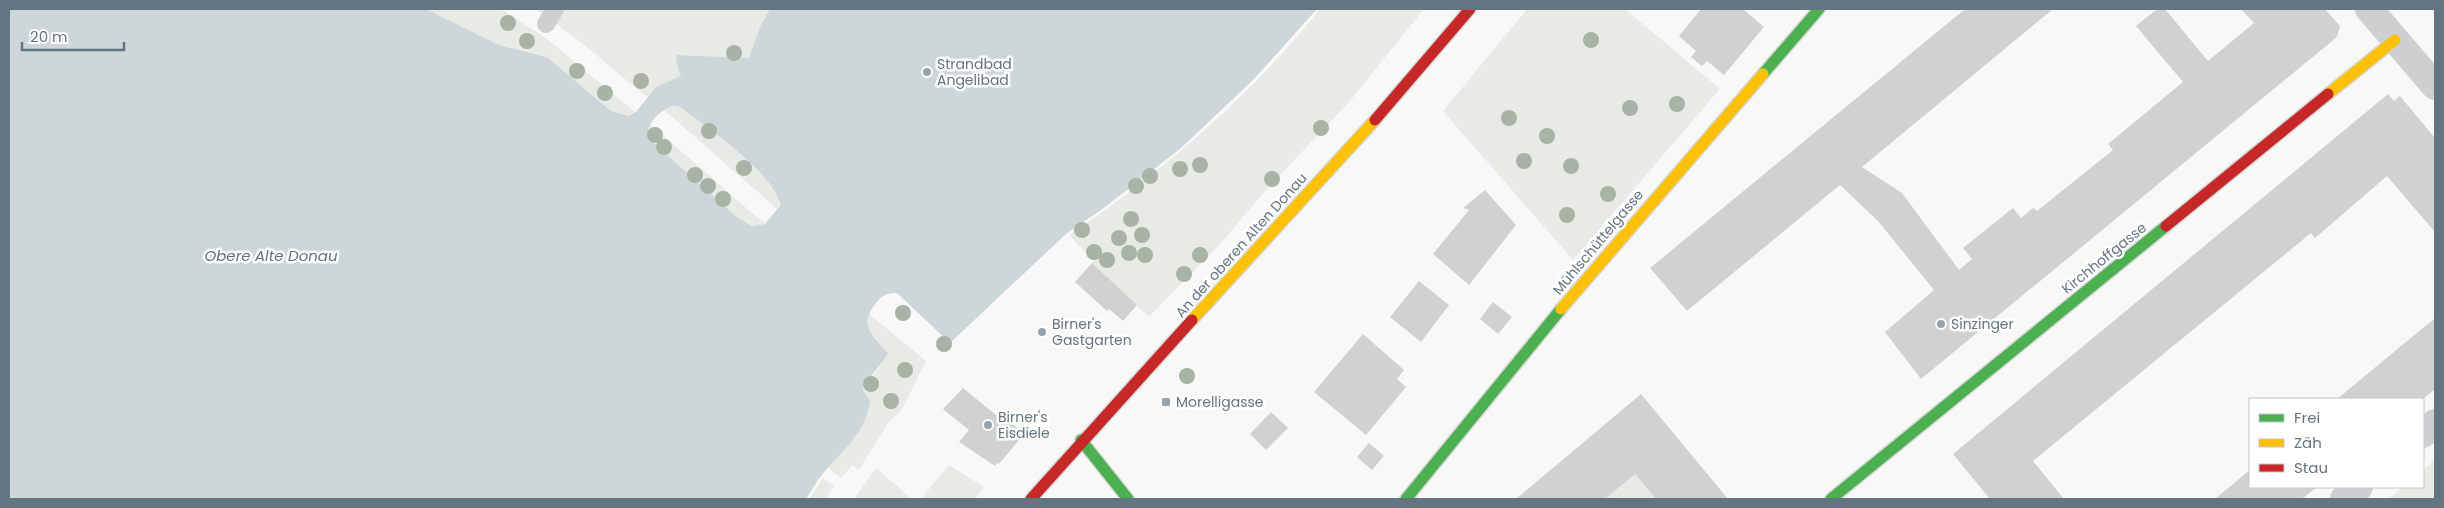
<svg xmlns="http://www.w3.org/2000/svg" width="2444" height="508" font-family="Poppins,sans-serif">
	<style>
		.green { fill: #e8ebe5 }
		.water { fill: #cdd6d8; fill-rule: evenodd }
		.building { fill: #d0d2d2 }
		.lines { fill: none; stroke-linecap: round; stroke-linejoin: round }
		.fast-casing { stroke: #d5d6d7; stroke-width: 14 }
		.slow-casing { stroke: #d5d6d7; stroke-width: 14 }
		.jam-casing { stroke: #d5d6d7; stroke-width: 14 }
		.lane { stroke: #cecfd0; stroke-width: 18 }
		.street { stroke: #cecfd0; stroke-width: 28 }
		.fast { stroke: #4caf50; stroke-width: 11 }
		.slow { stroke: #ffc107; stroke-width: 11 }
		.jam { stroke: #c62828; stroke-width: 11 }
		.tree { fill: #a8b2a5 }
		.poi-dot { fill: #97a3aa; stroke: #fff; stroke-width: 2 }
		.labels { text-anchor: middle; dominant-baseline: central; stroke-width: 5; stroke-linejoin: round; paint-order: stroke }
		.poi-label { font-size: 14px; fill: #637581; stroke: #fff; text-anchor: start }
		.street-label { font-size: 14px; fill: #637581; stroke: #fff }
		.water-label { font-size: 15px; font-style: italic; fill: #5e747c; stroke: #fff }
	</style>
	<rect width="100%" height="100%" fill="#f8f8f7"/>
	<!-- green -->
	<path class="green" d="M426,9H501L546,38L635,112L628,116L611,111L547,57L499,45Z
		M536,9H1111L749,58L677,55V65L682,76L656,87L647,97L578,40Z
		M1320,9H1424L1350,101L1266,190L1219,245L1149,317L1092,263L1094,261L1069,235C1162,172 1250,97 1320,9Z
		M1527,9H1625L1720,89L1573,260L1443,111Z
		M672,106L680,107C697,120 794,188 777,209L663,109Z
		M650,124L765,224L752,226L738,218L649,139L647,133Z
		M868,313L926,361L901,411L890,420L859,470L852,465L841,478L828,468L856,436L865,396C861,383 867,381 875,373C880,368 884,359 888,353L868,328Z
		M2435,459V499H2388L2403,487H2423V470Z
		M949,465L984,487L975,499H921Z
		M876,468L912,499H854Z
		M1635,474L1656,499H1605Z
		M823,478L835,486L827,497L830,499H809Z"/>
	<!-- water -->
	<path class="water" d="M9,9H426L499,45L547,57L611,111L628,116L636,112L656,87L681,76L677,65L676,55L749,58L760,27L770,9H1317L1254,79L1180,149L1101,210L1067,233L950,343L897,293C887,293 882,295 876,303C858,326 872,334 888,353C881,368 866,377 863,390L870,401C865,435 842,450 821,476C815,483 811,492 806,499H9ZM672,106L680,107C703,124 779,177 780,206L765,224L752,226L738,218L649,139C644,125 659,111 672,106Z"/>
	<!-- building -->
	<path class="building" d="M1701,9H1743L1764,27L1724,75L1707,61L1702,66L1691,57L1696,51L1679,36Z
		M1965,9H2053L1862,167L1902,193L1959,270L1972,259L1963,248L2013,208L2021,218L2033,208L2037,211L2113,150L2108,144L2183,82L2136,26L2157,9H2165L2208,61L2254,23L2241,9H2325L2340,26L2337,37L1921,379L1885,332L1934,290L1878,221L1840,185L1687,311L1650,268Z
		M2388,94L2394,101L2400,96L2435,138V232L2387,176L2315,238L2311,233L2033,461L2064,499H1990L1953,454Z
		M1485,190L1516,225L1469,285L1433,254L1469,210L1463,208Z
		M1092,263L1137,305L1123,321L1109,309L1107,311L1075,282Z
		M1419,281L1449,305L1421,342L1390,317Z
		M1493,302L1512,317L1498,334L1480,319Z
		M2435,318V389L2423,399H2337Z
		M1363,334L1404,370L1397,379L1406,387L1366,435L1314,392Z
		M963,388L1001,419L1003,416L1024,434L999,464L997,463L995,466L959,442L969,430L943,409Z
		M1641,394L1728,499H1656L1635,474L1605,499H1516Z
		M1271,412L1288,428L1266,450L1250,434Z
		M1369,443L1384,456L1372,470L1357,457Z
		M2250,470V487H2317L2302,499H2215Z"/>
	<g class="lines">
		<defs>
			<path id="fast" d="M1763,74L1819,9
				M1081,440L1128,499
				M1406,499L1561,309
				M1831,499L2166,226"/>
			<path id="slow" d="M2328,94L2395,40
				M1561,309L1763,74
				M1192,320L1375,120"/>
			<path id="jam" d="M1375,120L1470,9
				M2166,226L2328,94
				M1031,499L1192,320"/>
		</defs>
		<!-- fast casing -->
		<use href="#fast" class="fast-casing"/>
		<!-- slow casing -->
		<use href="#slow" class="slow-casing"/>
		<!-- jam casing -->
		<use href="#jam" class="jam-casing"/>
		<!-- lane -->
		<path class="lane" d="M546,24L555,9"/>
		<!-- street -->
		<path class="street" d="M2369,9L2435,86
			M2423,434L2435,423
			M2344,499L2359,487"/>
		<!-- fast -->
		<use href="#fast" class="fast"/>
		<!-- slow -->
		<use href="#slow" class="slow"/>
		<!-- jam -->
		<use href="#jam" class="jam"/>
	</g>
	<!-- trees -->
	<g class="tree">
		<circle cx="508" cy="23" r="8"/>
		<circle cx="1591" cy="40" r="8"/>
		<circle cx="527" cy="41" r="8"/>
		<circle cx="734" cy="53" r="8"/>
		<circle cx="577" cy="71" r="8"/>
		<circle cx="641" cy="81" r="8"/>
		<circle cx="605" cy="93" r="8"/>
		<circle cx="1677" cy="104" r="8"/>
		<circle cx="1630" cy="108" r="8"/>
		<circle cx="1509" cy="118" r="8"/>
		<circle cx="1321" cy="128" r="8"/>
		<circle cx="709" cy="131" r="8"/>
		<circle cx="655" cy="135" r="8"/>
		<circle cx="1547" cy="136" r="8"/>
		<circle cx="664" cy="147" r="8"/>
		<circle cx="1524" cy="161" r="8"/>
		<circle cx="1200" cy="165" r="8"/>
		<circle cx="1571" cy="166" r="8"/>
		<circle cx="744" cy="168" r="8"/>
		<circle cx="1180" cy="169" r="8"/>
		<circle cx="695" cy="175" r="8"/>
		<circle cx="1150" cy="176" r="8"/>
		<circle cx="1272" cy="179" r="8"/>
		<circle cx="708" cy="186" r="8"/>
		<circle cx="1136" cy="186" r="8"/>
		<circle cx="1608" cy="194" r="8"/>
		<circle cx="723" cy="199" r="8"/>
		<circle cx="1567" cy="215" r="8"/>
		<circle cx="1131" cy="219" r="8"/>
		<circle cx="1082" cy="230" r="8"/>
		<circle cx="1142" cy="235" r="8"/>
		<circle cx="1119" cy="238" r="8"/>
		<circle cx="1094" cy="252" r="8"/>
		<circle cx="1129" cy="253" r="8"/>
		<circle cx="1145" cy="255" r="8"/>
		<circle cx="1200" cy="255" r="8"/>
		<circle cx="1107" cy="260" r="8"/>
		<circle cx="1184" cy="274" r="8"/>
		<circle cx="903" cy="313" r="8"/>
		<circle cx="944" cy="344" r="8"/>
		<circle cx="905" cy="370" r="8"/>
		<circle cx="1187" cy="376" r="8"/>
		<circle cx="871" cy="384" r="8"/>
		<circle cx="891" cy="401" r="8"/>
	</g>
	<!-- markers -->
	<g class="poi-dot">
		<circle cx="927" cy="72" r="5"/>
		<circle cx="1941" cy="324" r="5"/>
		<circle cx="1042" cy="332" r="5"/>
		<rect x="1161" y="397" width="10" height="10" rx="2.5"/>
		<circle cx="988" cy="425" r="5"/>
	</g>
	<g class="labels">
		<!-- poi labels -->
		<g class="poi-label">
			<text x="937" y="64">Strandbad<tspan x="937" dy="16">Angelibad</tspan></text>
			<text x="1052" y="324">Birner's<tspan x="1052" dy="16">Gastgarten</tspan></text>
			<text x="1951" y="324">Sinzinger</text>
			<text x="1176" y="402">Morelligasse</text>
			<text x="998" y="417">Birner's<tspan x="998" dy="16">Eisdiele</tspan></text>
		</g>
		<!-- street labels -->
		<g class="street-label">
			<text transform="translate(1598 242) rotate(-50)">Mühlschüttelgasse</text>
			<text transform="translate(1241 245) rotate(-48)">An der oberen Alten Donau</text>
			<text transform="translate(2104 258) rotate(-39)">Kirchhoffgasse</text>
		</g>
		<!-- water labels -->
		<g class="water-label">
			<text x="271" y="255">Obere Alte Donau</text>
		</g>
	</g>
	<!-- border -->
	<rect width="2444" height="508" fill="none" stroke="#637581" stroke-width="20"/>
	<!-- legend -->
	<rect x="2249" y="398" width="175" height="90" fill="#ffffff" stroke="#c1c8cd"/>
	<rect x="2259" y="414" width="25" height="8" fill="#4caf50" stroke="#c1c8cd"/>
	<text x="2294" y="423" font-size="15" fill="#637581">Frei</text>
	<rect x="2259" y="439" width="25" height="8" fill="#ffc107" stroke="#c1c8cd"/>
	<text x="2294" y="448" font-size="15" fill="#637581">Zäh</text>
	<rect x="2259" y="464" width="25" height="8" fill="#c62828" stroke="#c1c8cd"/>
	<text x="2294" y="473" font-size="15" fill="#637581">Stau</text>
	<!-- scale -->
	<path d="M22 42v8h102v-8" fill="none" stroke="#637581" stroke-width="2.5"/>
	<text x="30" y="42" font-size="15" fill="#637581" stroke="#ffffff" stroke-width="4" paint-order="stroke">20 m</text>
</svg>
